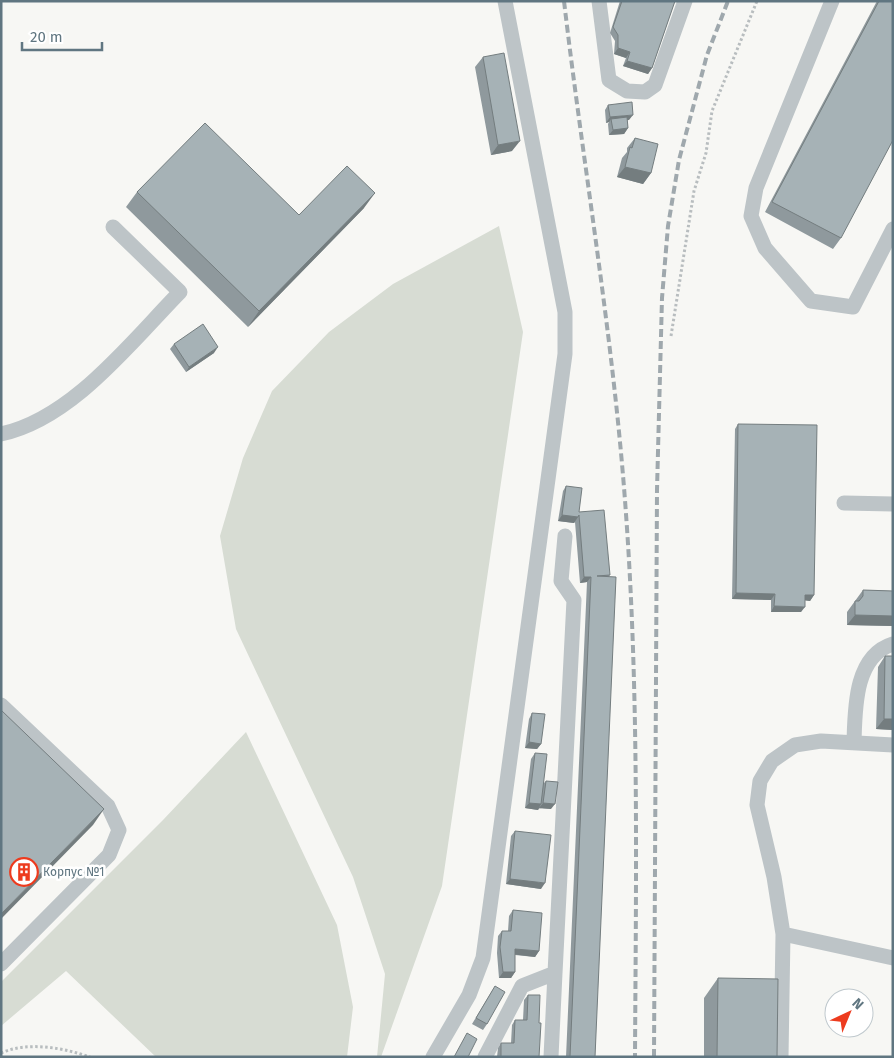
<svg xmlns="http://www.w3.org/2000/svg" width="894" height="1058" font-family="'Fira Sans',sans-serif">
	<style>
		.green { fill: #d7dcd3 }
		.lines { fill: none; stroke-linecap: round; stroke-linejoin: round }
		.path { stroke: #b8bdbf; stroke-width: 3; stroke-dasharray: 2.5 2.5; stroke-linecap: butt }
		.lane { stroke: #bdc4c7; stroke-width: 15 }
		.rail { stroke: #9fa8ad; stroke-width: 4; stroke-dasharray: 8 4; stroke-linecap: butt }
		.wall { fill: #8f999d }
		.shaded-wall { fill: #747d7f }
		.building { fill: #a6b2b6; stroke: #747d7f }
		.labels { text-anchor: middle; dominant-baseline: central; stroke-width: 5; stroke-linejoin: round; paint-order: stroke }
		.poi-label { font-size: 12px; fill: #607681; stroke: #fff; text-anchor: start }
	</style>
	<rect width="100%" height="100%" fill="#f7f7f4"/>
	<!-- green -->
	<path class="green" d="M499,226L523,332L442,886L381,1057H377L385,974L353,877L236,629L220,536L243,458L272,391L329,332L393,284Z
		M246,732L337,925L353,1007L347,1057H156L66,971L1,1026V982L163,820Z"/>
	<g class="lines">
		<!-- path -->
		<path class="path" d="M671,336L694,191L706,153L712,111L757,1
			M1,1053C28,1041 64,1048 90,1057"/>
		<!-- lane -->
		<path class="lane" d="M599,1L609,80L627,91L645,92L655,85L685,1
			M832,1L756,188L751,216L765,248L811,301L853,307L893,229
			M1,434C72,419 131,342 180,292L113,227
			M844,503L893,504
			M1,705L108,806L119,830L109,855L1,964
			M854,743C855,710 854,656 893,644
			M783,934L893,958
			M433,1057L469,995L483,958L565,354V312L505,1
			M485,1057L522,986L555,973L574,600L561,581L565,536
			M551,1057L555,973
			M781,1057L783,934L774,877L757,805L760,781L772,761L795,745L821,741L893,745"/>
		<!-- rail -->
		<path class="rail" d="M564,1C584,172 614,342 626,514C639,695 636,876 635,1057
			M654,1057L657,490L662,298L668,226L679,160L707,55L728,1"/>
	</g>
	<!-- wall -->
	<path class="wall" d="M620,1H675L652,68L648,74L623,66L626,58L614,54L615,41L610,33Z
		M877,1H893L841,238L833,249L765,212Z
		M483,57L512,151L491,155L475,67Z
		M608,105L629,120H627L628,128L624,134L609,135L608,124L609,122L606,123L605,110Z
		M635,138L651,173L643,184L617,177L622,158L627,152V148Z
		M137,192L299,215L364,208L248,327L126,207Z
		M174,344L214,353L186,372L170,349Z
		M738,424L814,595L810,601L805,600L801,612H771V600L732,599L735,429Z
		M566,486L579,512L610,575L609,576L595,1057H566L587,582L580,583L575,522L574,523L558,521L563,491Z
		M863,590L893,591V626L847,625V612Z
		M885,656H893V730L876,729L878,667Z
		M532,713L541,744L537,749L525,748L529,719Z
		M535,753L544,783L546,781L551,809L539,808L540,807L538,810L525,808L531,759Z
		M515,831L541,889L506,884L511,836Z
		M513,910L539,951L535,957L515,955V972L511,978H499L497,953L498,936L502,931H508L509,916Z
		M718,978L777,1057H704V998Z
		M495,986L487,1024L483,1030L472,1024Z
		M528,995L539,1023V1057H497L498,1048L501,1043H511L512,1025L515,1020H523L524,1000Z"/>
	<!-- shaded-wall -->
	<path class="shaded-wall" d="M618,48L630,52L626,58L614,54Z
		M627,61L652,68L648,74L623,66Z
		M633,115L629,120L612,122L611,119L609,122L606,123L610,117Z
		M628,128L624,134L609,135L613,130Z
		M520,141L512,151L491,155L498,145Z
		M625,167L651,173L643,184L617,177Z
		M375,193L364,208L248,327L259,311Z
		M218,347L214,353L186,372L189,367Z
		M562,515L578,517L574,523L558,521Z
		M584,577H591L587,582L580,583Z
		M736,593L775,594L771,600L732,599Z
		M805,595H814L810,601L801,600Z
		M774,606L805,607L801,612H771Z
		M855,615L893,616V626L847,625Z
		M884,719H893V730L876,729Z
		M529,742L541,744L537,749L525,748Z
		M529,803L541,804L538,810L525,808Z
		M543,803L555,804L551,809L539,808Z
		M104,809L93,825L1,919V914Z
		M510,879L545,883L541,889L506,884Z
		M515,949L539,951L535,957L511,954Z
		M503,972H515L511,978H499Z"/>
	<!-- building -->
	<path class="building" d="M622,1H675L652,68L627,61L630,52L618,48V35L613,27Z
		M879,1H893V140L841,238L772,202Z
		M504,53L520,141L498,145L483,57Z
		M632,102L633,115L610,117L608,105Z
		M627,117L628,128L613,130L611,119Z
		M205,123L299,215L347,166L375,193L259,311L137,192Z
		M635,138L658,144L651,173L625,167L630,147L632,148Z
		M203,324L218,347L189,367L174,344Z
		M738,424L817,425L814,595H805V607L774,606L775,594L736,593Z
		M566,486L582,488L579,512L604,510L610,575L597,576L616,577L595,1057H570L591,577H584L579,515L578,517L562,515Z
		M863,590L893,591V616L855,615V601H859L863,596Z
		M885,656H893V719H884Z
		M1,710L104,809L1,914Z
		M532,713L545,714L541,744L529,742Z
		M535,753L547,754L541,804L529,803Z
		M546,781L558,782L555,804L543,803Z
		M515,831L551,835L545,883L510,879Z
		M513,910L542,913L539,951L515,949V972H503L500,947L502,931H511Z
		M718,978L778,979L777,1057H717Z
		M495,986L505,992L487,1024L476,1018Z
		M528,995H540L539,1023H541L539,1057H501V1043H514L515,1020H527Z
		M467,1033L477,1039L468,1057H454Z"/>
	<!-- icons -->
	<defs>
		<symbol id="building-ring" viewBox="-11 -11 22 22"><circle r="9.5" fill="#fff" stroke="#ed3b1e" stroke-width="1.5"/><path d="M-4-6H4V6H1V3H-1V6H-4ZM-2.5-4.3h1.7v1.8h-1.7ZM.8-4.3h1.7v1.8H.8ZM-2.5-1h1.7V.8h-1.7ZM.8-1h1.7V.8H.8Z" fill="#ed3b1e"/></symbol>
	</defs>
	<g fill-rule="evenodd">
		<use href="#building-ring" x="8" y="856" width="32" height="32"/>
	</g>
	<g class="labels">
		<!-- poi labels -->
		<g class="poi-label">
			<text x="43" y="872">Корпус №1</text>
		</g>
	</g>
	<!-- border -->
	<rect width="894" height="1058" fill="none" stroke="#607681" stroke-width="5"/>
	<!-- north arrow -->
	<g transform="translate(849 1013) rotate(44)"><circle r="24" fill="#ffffff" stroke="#bfc8cd"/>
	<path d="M0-4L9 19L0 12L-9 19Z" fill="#ed3b1e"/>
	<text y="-8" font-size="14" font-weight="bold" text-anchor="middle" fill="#607681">N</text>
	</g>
	<!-- scale -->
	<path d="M22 42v8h80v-8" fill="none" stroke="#607681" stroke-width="2.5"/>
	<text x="30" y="42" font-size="15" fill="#607681" stroke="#ffffff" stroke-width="4" paint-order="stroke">20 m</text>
</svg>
